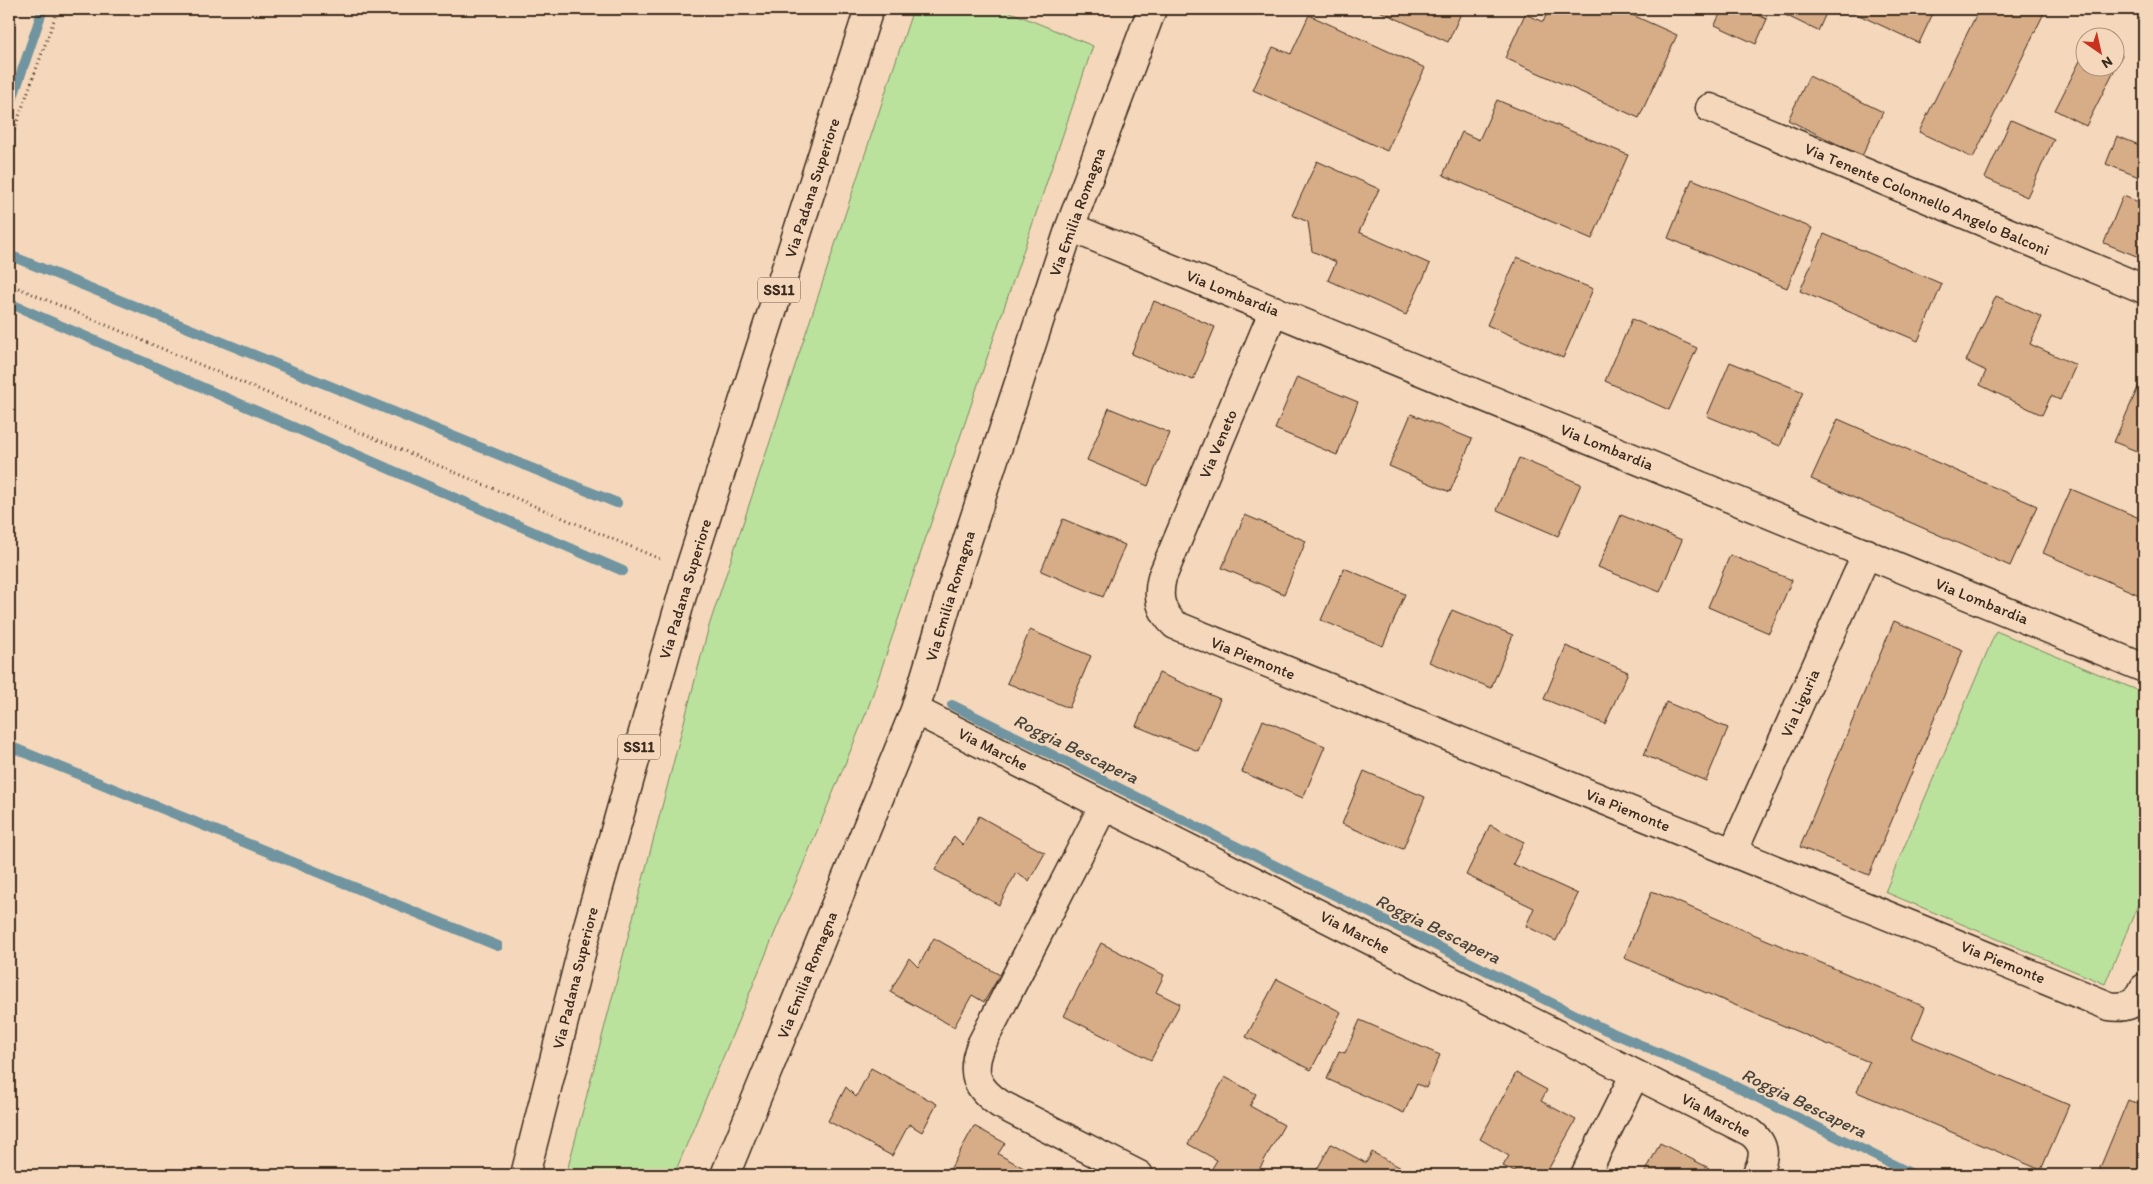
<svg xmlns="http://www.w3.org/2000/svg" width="2153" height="1184" font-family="Itim,sans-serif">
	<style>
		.green { fill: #bae29d; stroke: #7a865e }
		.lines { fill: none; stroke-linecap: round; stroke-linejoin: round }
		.stream { stroke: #7094a0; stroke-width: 10 }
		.building { fill: #d7ad88; stroke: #3b2a1e }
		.minor-casing { stroke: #3b2a1e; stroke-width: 31 }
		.major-casing { stroke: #3b2a1e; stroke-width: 31 }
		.path { stroke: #3b2a1e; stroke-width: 3; stroke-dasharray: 1 4; stroke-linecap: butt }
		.minor { stroke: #f5d8bb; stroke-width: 28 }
		.major { stroke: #f5d8bb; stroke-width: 28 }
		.labels { text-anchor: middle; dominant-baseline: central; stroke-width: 4.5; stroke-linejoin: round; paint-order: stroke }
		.shield { fill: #f5d8bb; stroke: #735e4d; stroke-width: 1 }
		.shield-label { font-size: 15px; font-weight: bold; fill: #3b2a1e }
		.street-label { font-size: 16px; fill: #3b2a1e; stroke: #f5d8bb }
		.water-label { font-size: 18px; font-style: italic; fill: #48453e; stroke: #f5d8bb }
	</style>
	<rect width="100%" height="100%" fill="#f5d8bb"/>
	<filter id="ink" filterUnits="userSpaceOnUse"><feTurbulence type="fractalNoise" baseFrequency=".02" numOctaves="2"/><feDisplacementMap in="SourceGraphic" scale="10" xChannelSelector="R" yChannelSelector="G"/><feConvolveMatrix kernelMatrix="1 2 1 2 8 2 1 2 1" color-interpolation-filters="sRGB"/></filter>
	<g filter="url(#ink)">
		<!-- green -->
		<path class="green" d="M913,9H1003L1093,46L867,711L674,1175H566L709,626Z
			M1996,631L2144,693V890L2105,984L1885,892Z"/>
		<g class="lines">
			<!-- stream -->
			<path class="stream" d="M9,109L43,9
				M9,255L617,503
				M9,303L623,571
				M952,705L1606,1030L1722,1080L1914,1175
				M9,746L498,946"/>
		</g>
		<!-- building -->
		<path class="building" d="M1375,9H1463L1448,42Z
			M1549,9H1619L1677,35L1639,118L1505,58L1525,14L1543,22Z
			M1722,9H1745L1767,19L1756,44L1715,25Z
			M1773,9H1828L1818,31Z
			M1846,9H1935L1919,43Z
			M1979,9H2046L1973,158L1919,132Z
			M1309,15L1425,68L1387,151L1253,90L1273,47L1291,54Z
			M2086,49V68H2116V51L2122,55L2086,126L2055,110Z
			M1809,76L1883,112L1862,156L1788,120Z
			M1497,100L1628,155L1592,239L1443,175L1462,132L1479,140Z
			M2011,120L2054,139L2027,197L1985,178Z
			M2117,136L2144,147V179L2106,164Z
			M1317,161L1379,189L1359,232L1430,264L1406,315L1328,280L1336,262L1312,251L1308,222L1292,215Z
			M1692,179L1812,228L1787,288L1668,238Z
			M2123,196L2144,204V259L2104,243Z
			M1824,234L1942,284L1918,341L1800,291Z
			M1517,257L1593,289L1563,358L1487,325Z
			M1996,296L2042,317L2030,344L2076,365L2060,400L2051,396L2042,415L1980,385L1986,371L1966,361Z
			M1154,301L1215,327L1193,380L1131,354Z
			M1632,319L1697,348L1669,410L1605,381Z
			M1730,362L1803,392L1780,446L1707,416Z
			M2143,376L2144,377V454L2114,442Z
			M1297,377L1358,402L1337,455L1275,429Z
			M1109,408L1170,433L1148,486L1087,460Z
			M1411,414L1472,439L1450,492L1389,466Z
			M1838,419L2037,506L2010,566L1811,479Z
			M1519,458L1581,484L1558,536L1497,510Z
			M2071,489L2144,520V597L2043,553Z
			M1245,515L1306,541L1284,594L1222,568Z
			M1621,515L1682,540L1660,592L1598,567Z
			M1063,519L1125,545L1103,597L1041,571Z
			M1730,555L1792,580L1769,633L1708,607Z
			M1344,568L1405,594L1383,646L1321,620Z
			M1452,610L1513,635L1491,688L1429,662Z
			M1894,621L1963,650L1869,875L1800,847Z
			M1030,630L1091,656L1069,708L1007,683Z
			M1566,646L1628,672L1605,724L1544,699Z
			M1159,673L1220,699L1198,751L1136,726Z
			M1666,702L1728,728L1706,781L1644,755Z
			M1263,720L1325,746L1303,798L1242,772Z
			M1364,771L1425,797L1403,849L1342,824Z
			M979,816L1045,853L1029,881L1016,873L999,905L935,870L954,836L963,845Z
			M1490,825L1524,842L1513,864L1578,894L1556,941L1526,926L1534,908L1466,875Z
			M1652,891L1925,1007L1912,1038L2069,1105L2041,1170L1857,1092L1869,1062L1624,958Z
			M934,938L1000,975L984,1002L972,995L954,1027L890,992L909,958L918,967Z
			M1101,943L1164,975L1156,992L1180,1004L1151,1060L1064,1016Z
			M1277,979L1341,1012L1311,1070L1246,1037Z
			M1360,1020L1440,1055L1426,1088L1417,1084L1404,1113L1327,1079L1339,1051L1345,1053Z
			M871,1068L937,1104L922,1132L909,1124L892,1156L828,1121L846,1087L856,1097Z
			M1516,1073L1547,1090L1541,1101L1576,1120L1545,1175H1520L1503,1166L1509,1156L1480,1139Z
			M1225,1077L1256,1094L1250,1106L1284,1125L1256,1175H1221L1211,1170L1217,1160L1188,1144Z
			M2128,1100L2144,1107V1175H2097Z
			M974,1126L1005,1143L998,1154L1033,1173L1032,1175H947Z
			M1660,1143L1709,1168L1705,1175H1644Z
			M1331,1144L1366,1163L1372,1152L1403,1169L1399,1175H1314Z"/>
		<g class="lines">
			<defs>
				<path id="minor" d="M1710,108L2144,289
					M1070,227L2144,668
					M1274,310L1162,577C1157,597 1160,611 1175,625L2109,1006C2126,1009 2137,1004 2144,988
					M915,710L1750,1132C1767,1145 1765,1158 1756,1175
					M1104,805L981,1045C970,1073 976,1088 1000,1104L1139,1175
					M1733,852L1867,553
					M725,1175L915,710L952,587L1070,227L1152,9
					M1585,1175L1635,1074"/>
				<path id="major" d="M525,1175L589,922L689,571L869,9"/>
			</defs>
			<!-- minor casing -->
			<use href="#minor" class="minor-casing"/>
			<!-- major casing -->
			<use href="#major" class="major-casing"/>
			<!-- path -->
			<path class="path" d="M9,144L58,9
				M9,284L660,559"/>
			<!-- minor -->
			<use href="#minor" class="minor"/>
			<!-- major -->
			<use href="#major" class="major"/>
		</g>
	</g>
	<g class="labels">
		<!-- shield labels -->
		<g class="shield">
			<rect x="758" y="277.5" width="42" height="25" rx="4"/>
			<rect x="618" y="734.5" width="42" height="25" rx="4"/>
		</g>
		<g class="shield-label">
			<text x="779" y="290">SS11</text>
			<text x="639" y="747">SS11</text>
		</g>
		<!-- street labels -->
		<g class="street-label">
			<text transform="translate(812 188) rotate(-72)">Via Padana Superiore</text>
			<text transform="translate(1927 199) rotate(23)">Via Tenente Colonnello Angelo Balconi</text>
			<text transform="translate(1077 212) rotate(-70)">Via Emilia Romagna</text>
			<text transform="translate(1233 293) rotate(22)">Via Lombardia</text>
			<text transform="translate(1218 444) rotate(-67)">Via Veneto</text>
			<text transform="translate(1607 447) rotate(22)">Via Lombardia</text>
			<text transform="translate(685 589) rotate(-73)">Via Padana Superiore</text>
			<text transform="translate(950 596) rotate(-73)">Via Emilia Romagna</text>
			<text transform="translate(1982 601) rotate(22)">Via Lombardia</text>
			<text transform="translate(1253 658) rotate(22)">Via Piemonte</text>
			<text transform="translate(1800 703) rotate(-66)">Via Liguria</text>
			<text transform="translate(993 749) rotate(27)">Via Marche</text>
			<text transform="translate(1628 810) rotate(22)">Via Piemonte</text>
			<text transform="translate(1355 932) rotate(27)">Via Marche</text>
			<text transform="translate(2003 962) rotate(22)">Via Piemonte</text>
			<text transform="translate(807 975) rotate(-68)">Via Emilia Romagna</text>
			<text transform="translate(575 978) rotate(-76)">Via Padana Superiore</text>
			<text transform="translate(1716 1115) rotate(28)">Via Marche</text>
		</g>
		<!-- water labels -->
		<g class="water-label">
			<text transform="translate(1076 749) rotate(26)">Roggia Bescapera</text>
			<text transform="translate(1438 929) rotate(26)">Roggia Bescapera</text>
			<text transform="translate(1804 1103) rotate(26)">Roggia Bescapera</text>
		</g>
	</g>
	<!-- margin -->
	<rect width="2153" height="1184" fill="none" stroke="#f5d8bb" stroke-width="30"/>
	<rect x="15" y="15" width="2123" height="1154" fill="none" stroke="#3b2a1e" stroke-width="2" filter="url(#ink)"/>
	<!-- north arrow -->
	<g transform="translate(2100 52) rotate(146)"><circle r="24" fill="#f5d8bb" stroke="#ab927c"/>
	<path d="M0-4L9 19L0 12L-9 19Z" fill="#c8321e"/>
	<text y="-8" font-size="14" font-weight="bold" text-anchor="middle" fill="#3b2a1e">N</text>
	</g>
</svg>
